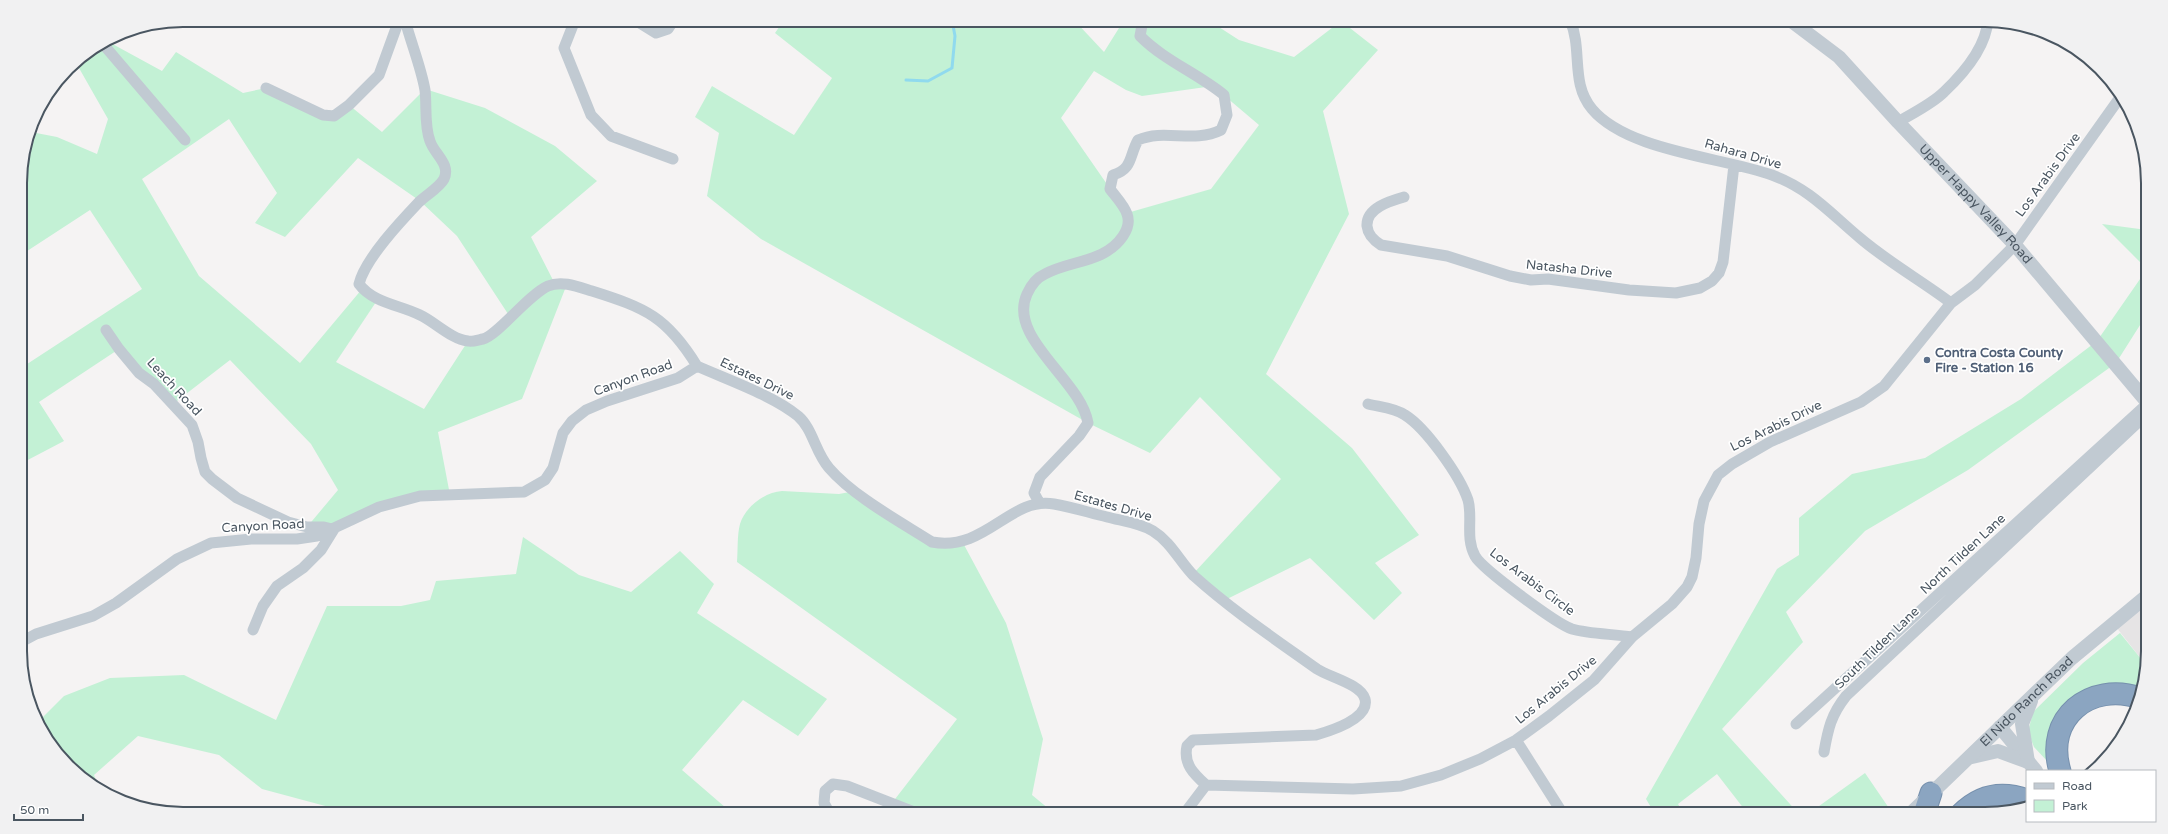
<svg xmlns="http://www.w3.org/2000/svg" width="2168" height="834" font-family="'Varela Round',sans-serif">
	<style>
		.education { fill: #e6e4e5 }
		.green { fill: #c3f1d5; fill-rule: evenodd }
		.lines { fill: none; stroke-linecap: round; stroke-linejoin: round }
		.stream { stroke: #90daee; stroke-width: 3 }
		.motorway-casing { stroke: #7690ad; stroke-width: 23 }
		.minor { stroke: #c1cad2; stroke-width: 11 }
		.tertiary { stroke: #c1cad2; stroke-width: 14 }
		.motorway { stroke: #8ba5c1; stroke-width: 21 }
		.service-dot { fill: #5c6f8a; stroke: #fff; stroke-width: 1.5 }
		.labels { text-anchor: middle; dominant-baseline: central; stroke-width: 3.5; stroke-linejoin: round; paint-order: stroke }
		.street-label { font-size: 13px; fill: #4a5661; stroke: #fff }
		.service-label { font-size: 13px; font-weight: bold; fill: #4e5e75; stroke: #fff; text-anchor: start }
		.rim { fill: none; stroke: #4a5661; stroke-width: 2 }
	</style>
	<rect width="100%" height="100%" fill="#f5f3f3"/>
	<!-- education -->
	<path class="education" d="M2148,595V651L2146,665L2113,623Z"/>
	<!-- green -->
	<path class="green" d="M784,20H1074L1104,52L1124,20H1208L1239,40L1294,57L1341,21L1378,50L1323,111L1349,214L1266,374L1352,448L1419,535L1375,563L1402,593L1374,620L1310,558L1223,601L1193,574L1281,479L1200,397L1150,453L1088,423L761,239L707,196L719,133L695,117L712,86L794,135L832,78L775,33ZM1094,71L1126,90L1142,96L1213,86L1259,125L1211,189L1127,213L1061,118Z
		M107,41L162,71L176,52L243,93L266,88L323,115L349,105L382,132L425,89L485,108L555,146L597,181L531,237L555,284H567L522,399L438,432L450,495L420,496L332,529L307,527L338,490L311,444L230,360L173,404L119,349L39,402L64,441L22,463L21,368L142,289L90,210L21,255L20,172L31,132L57,137L97,154L108,119L75,61ZM229,119L277,193L255,223L285,237L358,158L420,201L457,236L510,317L484,339L468,341L424,409L336,362L378,299L362,289L300,363L199,276L142,179Z
		M2102,224L2147,230V314L2116,363L1968,470L1865,531L1786,612L1803,642L1722,729L1799,814H1748L1717,774L1678,804L1684,814H1655L1646,799L1777,569L1799,555V518L1852,474L1925,458L2021,399L2097,341L2147,269Z
		M782,491L839,494L855,491L932,542L963,543L1006,623L1043,739L1032,795L1055,814H919L892,803L957,719L737,562C738,550 737,535 740,524C745,507 765,492 782,491Z
		M523,537L579,575L631,592L680,551L714,584L697,613L827,699L798,736L743,700L682,770L733,814H331L329,807L262,789L219,755L138,736L94,775L100,790C71,776 54,748 37,723L64,696L110,678L184,675L276,720L327,606H401L430,600L436,581L516,574Z
		M2120,633L2146,665L2142,689L2119,683L2090,688L2051,763L2048,762L2034,747L2030,737L2029,728L2033,712L2083,663Z
		M1865,773L1893,814H1808Z"/>
	<g class="lines">
		<!-- stream -->
		<path class="stream" d="M906,80L928,81L952,68L955,36L952,20"/>
		<defs>
			<path id="motorway" d="M2060,771C2044,718 2090,681 2140,698
				M1924,814L1931,793
				M1961,814C1980,795 2002,791 2027,800"/>
		</defs>
		<!-- motorway casing -->
		<use href="#motorway" class="motorway-casing"/>
		<!-- minor -->
		<path class="minor" d="M405,20C411,43 421,67 425,90C427,107 424,125 430,141C434,154 451,164 444,179C439,188 426,195 419,202C401,221 365,259 359,284C373,303 400,305 420,315C435,322 451,339 468,341C472,342 478,340 483,339C497,336 528,295 548,286C562,280 579,287 592,291C646,308 667,317 697,366
			M575,20L564,48L591,115L611,136L673,159
			M635,20L656,33L668,29L674,20
			M1570,20C1583,50 1570,83 1592,109C1627,151 1721,157 1772,175C1810,189 1830,213 1860,238C1888,262 1922,281 1951,303
			M103,44L185,140
			M266,88L323,115L334,116L349,105L379,75L399,20
			M1898,122C1913,113 1932,104 1944,92C1963,74 1986,47 1988,20
			M1404,197C1390,201 1366,208 1367,226C1368,235 1373,240 1381,245L1447,256L1510,276L1531,280L1548,279L1629,290L1676,293L1700,288L1712,281L1719,273L1723,262L1734,165
			M106,330L119,349L139,373L154,384L192,425L198,442L201,458L205,472L212,479L237,498L288,522L307,527H324L332,529
			M697,366C728,380 772,395 798,416C813,429 815,452 829,468C853,496 899,521 932,542C986,552 1010,496 1054,504C1072,507 1090,513 1107,517C1122,521 1140,523 1153,531C1171,542 1180,562 1194,576C1233,611 1275,639 1317,669C1329,677 1361,684 1365,699C1370,719 1330,731 1316,735L1193,740L1187,746C1183,764 1194,774 1206,785
			M1368,404C1380,407 1395,408 1405,415C1426,428 1460,476 1468,500C1473,517 1465,538 1475,556C1482,569 1557,624 1572,629C1589,634 1614,634 1632,637
			M1039,502L1034,493L1040,477L1079,436L1088,423C1081,380 1007,338 1027,294C1031,285 1036,278 1045,274C1070,260 1105,263 1123,236C1127,230 1130,222 1127,214C1124,205 1115,196 1110,189L1113,175C1133,169 1129,156 1138,140C1165,128 1193,144 1221,130L1227,115L1224,95C1197,73 1165,61 1140,36L1143,20
			M253,630L263,606L277,586L303,568L321,550L334,529
			M23,641L36,634L93,616L116,603L177,559L211,543L251,539H297L317,536L379,507L420,496L524,492L545,480L553,468L563,433L572,421L586,410L607,401L678,378L697,366
			M1796,724L2147,404
			M1516,740L1563,814
			M1824,752C1828,729 1831,715 1846,696L2147,414
			M830,814L824,803L825,791L833,784L847,786L919,814
			M1184,814L1206,785L1353,789L1401,786L1441,775L1480,759L1516,740L1549,716L1594,680L1632,637L1672,604L1687,587L1692,577L1696,558L1699,524L1704,501L1718,475L1732,464L1770,442L1861,402L1884,386L1951,303L1975,285L2015,245L2121,96"/>
		<!-- tertiary -->
		<g class="tertiary">
			<path id="s1" d="M1790,20L1839,57L1898,122L2015,245L2147,402"/>
			<path d="M2000,727L2036,771"/>
			<path d="M1972,757L1998,751L2028,762"/>
			<path d="M2028,762L2022,724L2031,701"/>
			<path id="s2" d="M1910,814L2072,658L2148,595"/>
		</g>
		<!-- motorway -->
		<use href="#motorway" class="motorway"/>
	</g>
	<!-- markers -->
	<circle class="service-dot" cx="1927" cy="360" r="4"/>
	<g class="labels">
		<!-- street labels -->
		<g class="street-label">
			<text transform="translate(1743 154) rotate(16)">Rahara Drive</text>
			<text transform="translate(2048 175) rotate(-54)">Los Arabis Drive</text>
			<text stroke="none"><textPath href="#s1" startOffset="262">Upper Happy Valley Road</textPath></text>
			<text transform="translate(1569 269) rotate(6)">Natasha Drive</text>
			<text transform="translate(633 378) rotate(-20)">Canyon Road</text>
			<text transform="translate(757 379) rotate(26)">Estates Drive</text>
			<text transform="translate(174 387) rotate(47)">Leach Road</text>
			<text transform="translate(1776 426) rotate(-26)">Los Arabis Drive</text>
			<text transform="translate(1113 506) rotate(16)">Estates Drive</text>
			<text transform="translate(263 526) rotate(-3)">Canyon Road</text>
			<text transform="translate(1963 554) rotate(-43)">North Tilden Lane</text>
			<text transform="translate(1532 582) rotate(37)">Los Arabis Circle</text>
			<text transform="translate(1877 648) rotate(-44)">South Tilden Lane</text>
			<text transform="translate(1556 690) rotate(-39)">Los Arabis Drive</text>
			<text stroke="none"><textPath href="#s2" startOffset="162">El Nido Ranch Road</textPath></text>
		</g>
		<!-- service labels -->
		<g class="service-label">
			<text x="1935" y="353">Contra Costa County<tspan x="1935" dy="15">Fire - Station 16</tspan></text>
		</g>
	</g>
	<!-- crop -->
	<path d="M0 0H2168V834H0ZM183 27H1985A156 156 0 0 1 2141 183V651A156 156 0 0 1 1985 807H183A156 156 0 0 1 27 651V183A156 156 0 0 1 183 27Z" fill="#f1f1f2" fill-rule="evenodd"/>
	<path class="rim" d="M183 27H1985A156 156 0 0 1 2141 183V651A156 156 0 0 1 1985 807H183A156 156 0 0 1 27 651V183A156 156 0 0 1 183 27Z"/>
	<!-- legend -->
	<rect x="2026" y="770" width="130" height="52" fill="#ffffff" stroke="#b7bbc0"/>
	<rect x="2034" y="783" width="20" height="6" fill="#c1cad2" stroke="#b7bbc0"/>
	<text x="2062" y="790" font-size="12" fill="#4a5661">Road</text>
	<rect x="2034" y="800" width="20" height="12" fill="#c3f1d5" stroke="#b7bbc0"/>
	<text x="2062" y="810" font-size="12" fill="#4a5661">Park</text>
	<!-- scale -->
	<path d="M14 814v6h69v-6" fill="none" stroke="#4a5661" stroke-width="2"/>
	<text x="20" y="814" font-size="12" fill="#4a5661" stroke="#ffffff" stroke-width="3" paint-order="stroke">50 m</text>
</svg>
